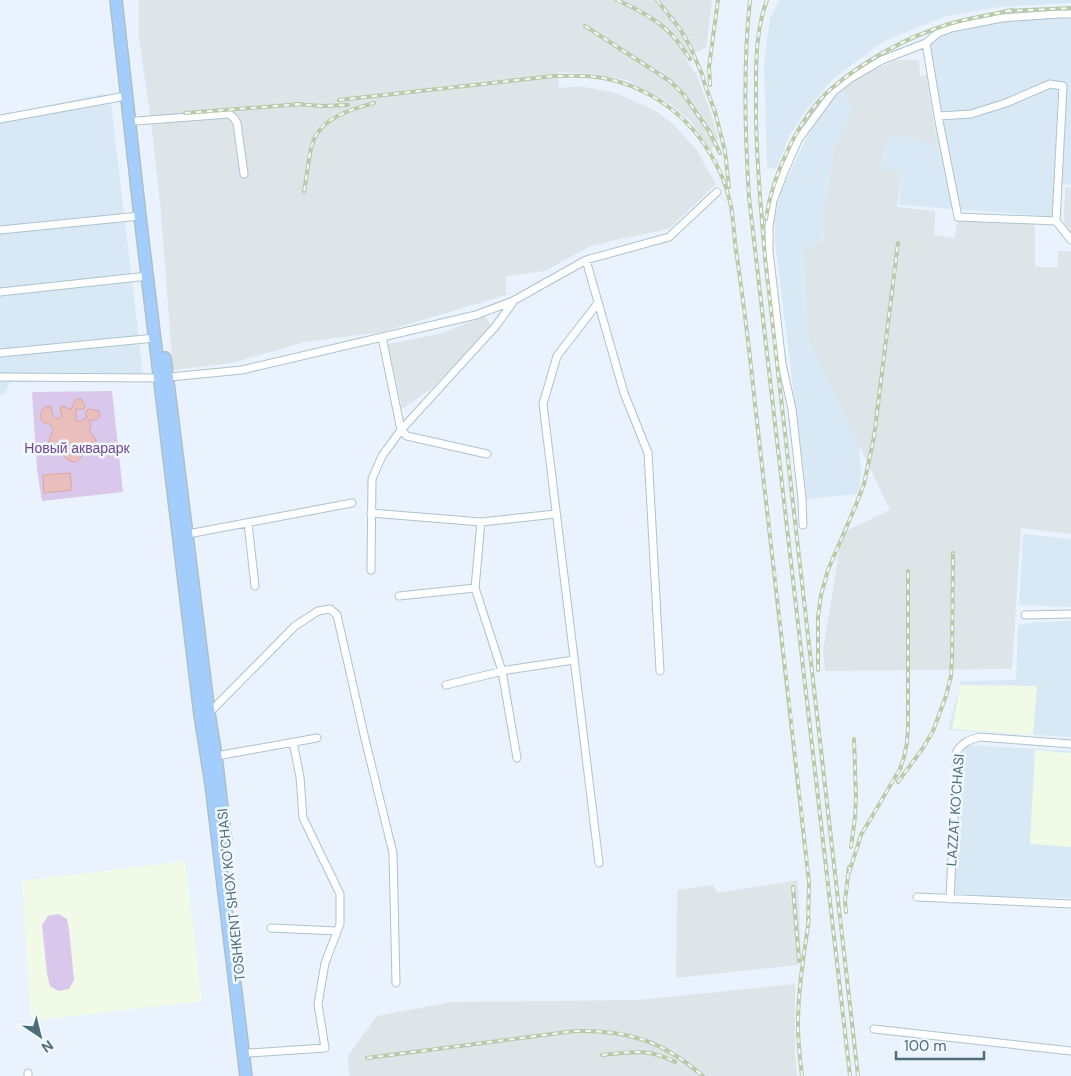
<svg xmlns="http://www.w3.org/2000/svg" width="1071" height="1076" font-family="'DM Sans',sans-serif">
	<style>
		.residential { fill: #d8e8f5 }
		.industrial { fill: #dde5e9 }
		.education { fill: #f0fae6 }
		.green { fill: #d9c7ec }
		.water { fill: #e8bfbd; stroke: #daa5a3 }
		.lines { fill: none; stroke-linecap: round; stroke-linejoin: round }
		.street-casing { stroke: #acc3ce; stroke-width: 9 }
		.primary-casing { stroke: #b0bfc4; stroke-width: 14 }
		.street { stroke: #fff; stroke-width: 7 }
		.primary { stroke: #a2cdfc; stroke-width: 11 }
		.rail-casing { stroke: #bac9a6; stroke-width: 4 }
		.rail { stroke: #f1f8ff; stroke-width: 2; stroke-dasharray: 5.5; stroke-linecap: butt }
		.labels { text-anchor: middle; dominant-baseline: central; stroke-width: 5; stroke-linejoin: round; paint-order: stroke }
		.park-label { font-size: 14px; fill: #71488c; stroke: #f1f8ff }
		.street-label { font-size: 14px; fill: #4c6e7a; stroke: #f1f8ff }
	</style>
	<rect width="100%" height="100%" fill="#eaf3fd"/>
	<!-- residential -->
	<path class="residential" d="M780,0H1071V3L999,7L946,16L884,41L834,78L805,112L790,134L776,169L767,167L764,64L770,18Z
		M1071,17V185L1062,184L1060,217L899,205L902,172L882,169L886,141L895,133L937,147L926,48L950,30L1008,21Z
		M842,90L852,110L833,150L827,205L821,241L803,249L807,336L859,430L861,475L858,494L807,499L775,242V216L781,192L805,141L827,106Z
		M102,94L110,95L144,382H10L5,394L0,396V116Z
		M1023,534L1071,539V607L1019,605Z
		M1071,621V737L948,730L961,681L1016,680L1018,625L1038,622Z
		M969,745L1071,751V898L953,895L961,754Z"/>
	<!-- industrial -->
	<path class="industrial" d="M139,0H712L706,48L684,57L697,76L712,116L718,139L711,150L691,121L669,103L627,80L592,74L558,72L559,88L580,86L616,93L656,111L673,124L696,149L716,184L669,229L620,239L589,247L545,271L506,276V295L382,332L305,342L232,363L173,370L161,213L151,121L139,39Z
		M896,60H919L920,76L927,75L937,147L895,133L886,141L882,169L902,172L897,207L935,211L934,235L955,238L957,220L1035,223V267H1058V251H1071V534L1021,528L1012,669L825,671L823,650L842,533L890,510L807,336L803,249L822,241L833,150L852,110L842,90L856,79Z
		M1065,187L1071,188V233L1064,222Z
		M485,316L491,326L432,388L402,409L388,344L439,334Z
		M798,880L801,956L798,957V965L676,978L677,890L713,885L717,893Z
		M795,984V1055L797,1076H349L348,1056L377,1016L452,1002L638,1000Z"/>
	<!-- education -->
	<path class="education" d="M960,685L1037,686L1033,735L952,729Z
		M1035,750L1071,753V847L1030,844Z
		M185,861L202,1001L31,1021L22,881Z"/>
	<!-- green -->
	<path class="green" d="M112,391L123,492L42,501L37,469L32,392Z
		M58,914L67,919L69,929L74,980L69,989L58,991L50,986L47,974L42,925L48,916Z"/>
	<!-- water -->
	<path class="water" d="M77,399H81L85,405L84,409H76V421H80L86,418L87,416L85,413L88,409L99,411L100,417C96,421 94,420 89,420L91,427L89,430L96,440L95,449L90,454L85,452C81,455 81,459 76,462C68,462 64,458 63,451L66,445L65,441L61,440L54,446H51L49,442L50,436L53,432L52,427L50,424H46L41,420C40,412 42,406 51,406C52,412 52,418 59,419L62,417L60,408L63,406L69,409L72,408L75,400Z
		M70,473L72,490L44,493L43,475Z"/>
	<g class="lines">
		<defs>
			<path id="street" d="M926,43L938,116L958,217L1056,221
				M938,116L971,114L1006,103L1050,84L1063,86L1056,221L1071,240
				M0,119L126,96
				M136,121L229,114L234,118L237,123L244,174
				M0,230L140,216
				M586,260L624,393L648,453L660,671
				M0,292L148,276
				M598,303L557,356L543,404L599,863
				M382,337L401,430L407,436L487,454
				M0,353L155,338
				M0,377L160,378L242,370L476,315L513,301L586,260L669,237L717,192
				M371,513L481,522L556,514
				M481,522L475,588L502,671L517,758
				M248,523L255,586
				M803,525L802,499L792,409L782,364L769,251V227L773,201L784,172L798,140L834,91L851,78L882,60L926,43L938,33L951,28L1002,18L1058,14H1071
				M188,534L352,503
				M371,570L372,479L382,456L401,430L495,327L513,302
				M399,596L475,588
				M1025,615L1071,614
				M446,685L507,670L574,660
				M209,713L295,626L318,611L330,609L337,615L365,739L393,853L396,983
				M216,756L317,738
				M917,897L1071,904
				M950,899L957,751C963,742 969,740 980,737L1071,744
				M271,928L337,931
				M874,1029L1071,1051
				M249,1053L325,1048L318,1004L325,963L340,924V894L303,818L300,777L293,742
				M28,1073V1076"/>
			<path id="primary" d="M116,0L140,216L200,715L211,784L246,1076
				M165,358L209,713L216,756L226,843"/>
		</defs>
		<!-- street casing -->
		<use href="#street" class="street-casing"/>
		<!-- primary casing -->
		<use href="#primary" class="primary-casing"/>
		<!-- street -->
		<use href="#street" class="street"/>
		<!-- primary -->
		<use href="#primary" class="primary"/>
		<defs>
			<path id="rail" d="M617,0C634,8 653,17 668,31C677,39 683,49 690,59
				M657,0L680,29L689,44L702,74L705,85L715,112L725,151L729,187
				M750,0C743,66 745,131 749,197L850,1076
				M767,0C757,26 756,56 756,84C755,142 760,199 765,257L858,1076
				M1006,11L1071,8
				M585,26L670,81L684,95L709,131L720,153
				M710,85L709,67L718,0
				M339,100L554,76C568,76 582,75 596,77C642,83 684,111 708,150C719,167 727,187 731,206C734,223 734,240 737,257C744,305 750,355 755,404C773,563 792,722 809,882L808,925
				M295,104L323,106L348,105
				M185,113L302,104
				M304,191C307,177 309,148 315,137C326,116 353,109 374,103
				M766,219C772,176 799,116 832,88C865,60 907,37 949,24C969,18 991,15 1012,10
				M818,670V617L821,595L828,570L856,505L864,484L874,437L898,243
				M898,782L923,748L933,731L946,696L951,676L952,658L953,553
				M851,847L855,817L856,797L854,739
				M849,873L861,835L900,769L904,757L907,743L908,726V571
				M793,887L799,961
				M846,912L845,901L849,867
				M602,1055C629,1052 649,1048 675,1062
				M367,1058L575,1031C629,1030 662,1041 703,1076
				M802,1076C800,1059 798,1042 798,1025C798,990 804,954 809,919"/>
		</defs>
		<!-- rail casing -->
		<use href="#rail" class="rail-casing"/>
		<!-- rail -->
		<use href="#rail" class="rail"/>
	</g>
	<g class="labels">
		<!-- park labels -->
		<g class="park-label">
			<text x="77" y="448">Новый акварарк</text>
		</g>
		<!-- street labels -->
		<g class="street-label">
			<text transform="translate(955 810) rotate(-86)">LAZZAT KO'CHASI</text>
			<text transform="translate(231 895) rotate(-96)">TOSHKENT SHOX KO'CHASI</text>
		</g>
	</g>
	<!-- north arrow -->
	<g transform="translate(40 1036) rotate(145)" stroke="#f1f8ff" stroke-width="4" paint-order="stroke">
	<path d="M0-4L9 19L0 12L-9 19Z" fill="#4c6e7a"/>
	<text y="-8" font-size="14" font-weight="bold" text-anchor="middle" fill="#4c6e7a">N</text>
	</g>
	<!-- scale -->
	<path d="M896 1051v8h88v-8" fill="none" stroke="#4c6e7a" stroke-width="2.5"/>
	<text x="904" y="1051" font-size="15" fill="#4c6e7a" stroke="#f1f8ff" stroke-width="4" paint-order="stroke">100 m</text>
</svg>
